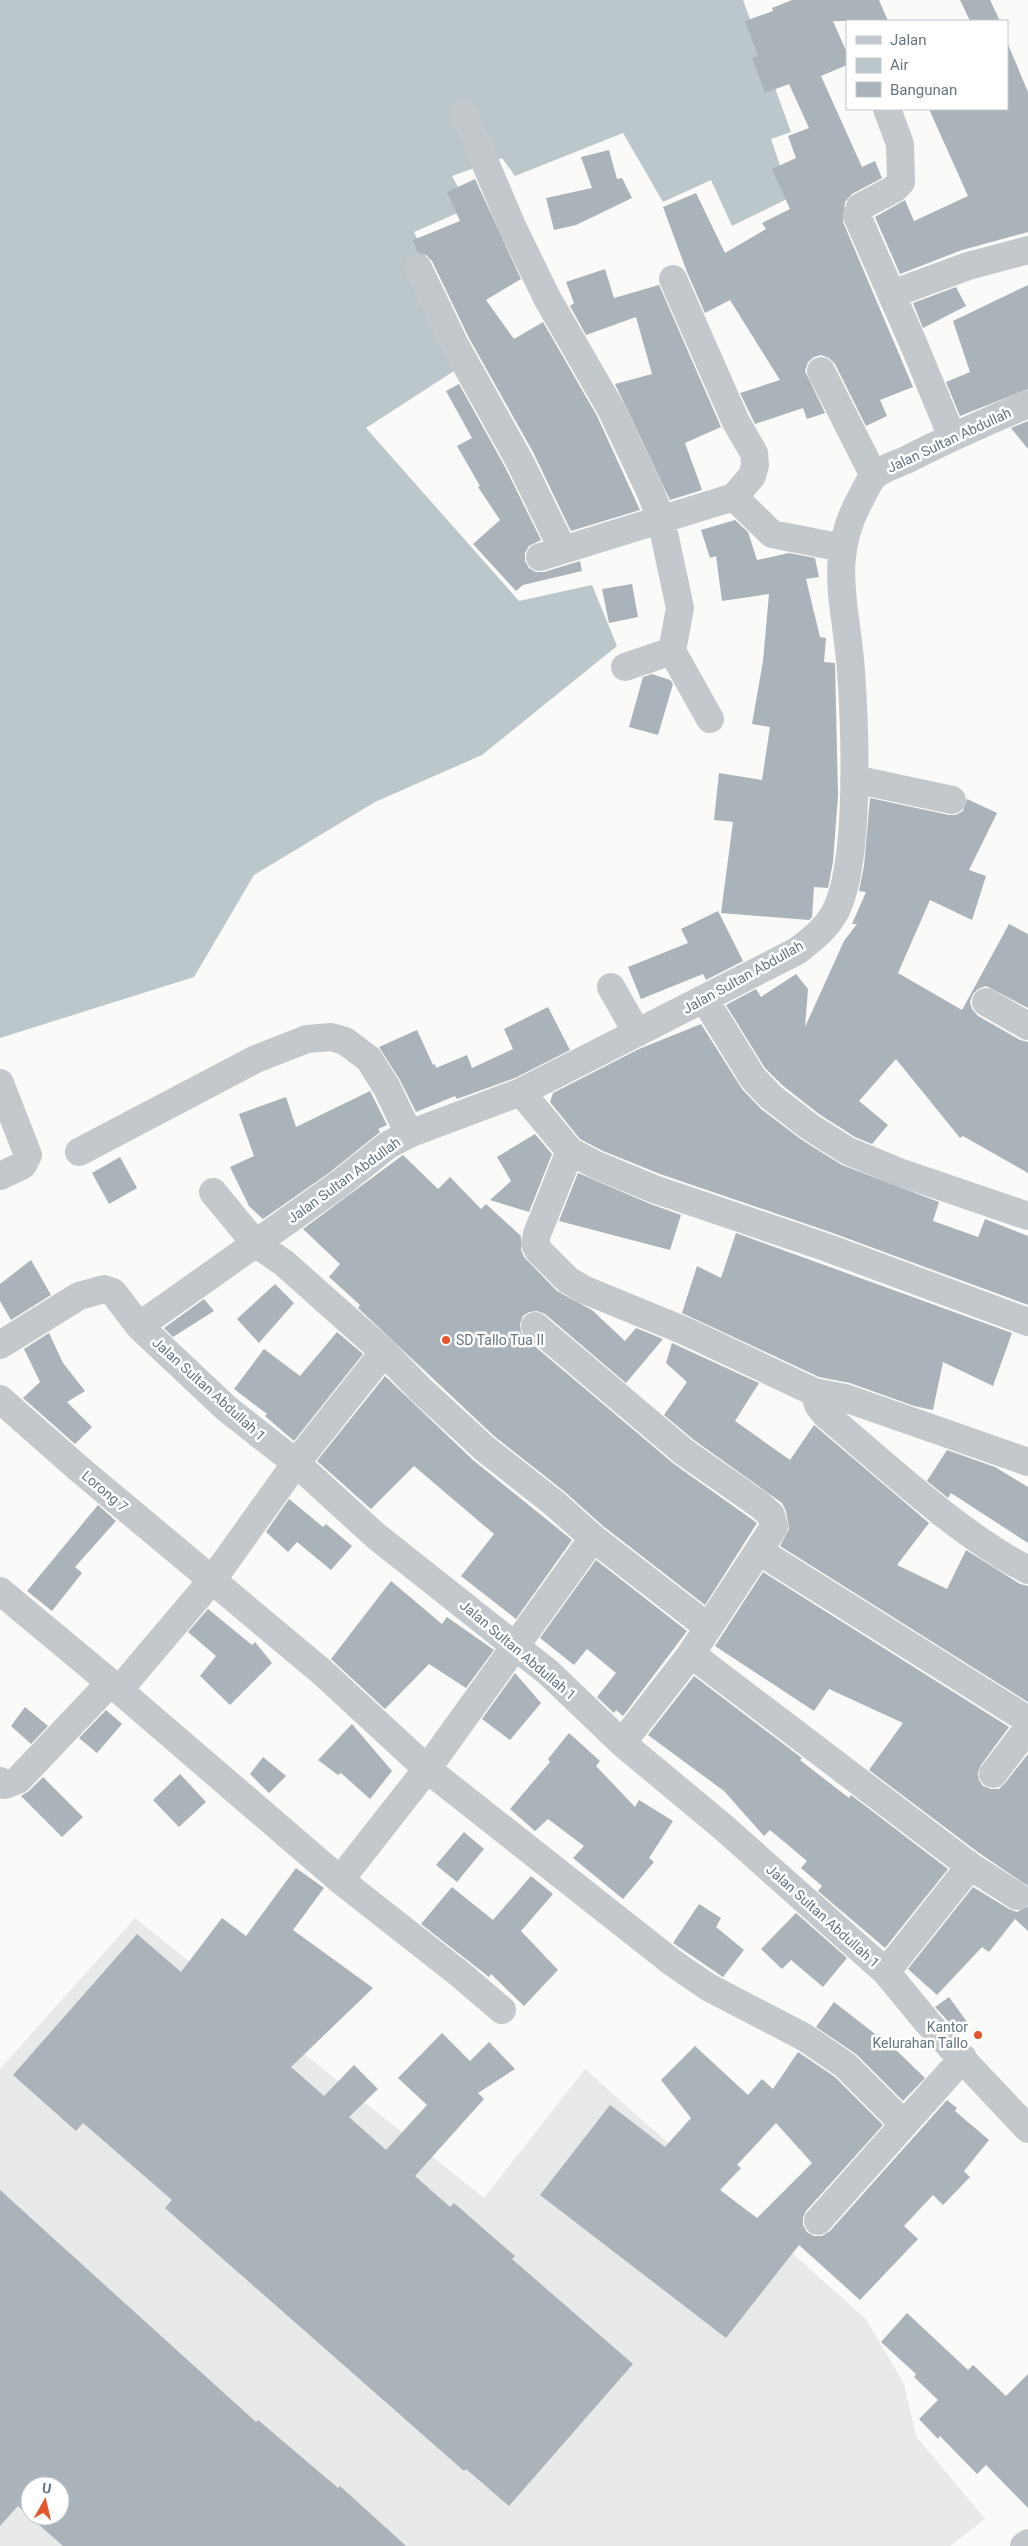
<svg xmlns="http://www.w3.org/2000/svg" width="1028" height="2546" font-family="Roboto,sans-serif">
	<style>
		.built { fill: #e8e9e9; fill-rule: evenodd }
		.water { fill: #bbc7cb }
		.building { fill: #aab3b9; fill-rule: evenodd }
		.lines { fill: none; stroke-linecap: round; stroke-linejoin: round }
		.minor { stroke: #c3c8cc; stroke-width: 28 }
		.poi-dot { fill: #e4572e; stroke: #fff; stroke-width: 2 }
		.labels { text-anchor: middle; dominant-baseline: central; stroke-width: 5; stroke-linejoin: round; paint-order: stroke }
		.street-label { font-size: 14px; fill: #657683; stroke: #fff }
		.poi-label { font-size: 14px; fill: #657683; stroke: #fff; text-anchor: start }
	</style>
	<rect width="100%" height="100%" fill="#fafaf8"/>
	<!-- built -->
	<path class="built" d="M135,1918L484,2198L585,2069L866,2319L904,2384L916,2436L985,2519L950,2546H0V2069ZM30,2486H60V2516H30Z"/>
	<!-- water -->
	<path class="water" d="M0,0H743L791,132L771,139L791,197L732,226L711,180L663,202L623,133L515,176L502,158L452,176L469,208L414,232L474,358L366,428L519,601L592,585L617,646L482,755L375,802L254,875L194,977L0,1038Z"/>
	<!-- building -->
	<path class="building" d="M792,0H879L888,21H833L847,53V65L821,76L862,167L875,161L882,178L852,194L845,202L843,222L913,387L880,400L887,416L866,426L835,364L829,358L821,355L814,357L808,362L805,371L825,413L807,419L803,408L755,424L740,393L780,380L730,300L705,313L687,272L663,207L696,193L725,253L766,229L762,223L790,209L772,169L796,158L788,136L809,128L789,84L765,93L752,58L758,56L745,21L773,11L772,8Z
		M960,0H990L1000,21H970Z
		M1007,42L1028,92V232L962,250L900,274L875,217L905,200L914,221L968,196L929,109H1007Z
		M609,150L617,179L622,178L632,198L576,225L554,230L546,198L592,188L581,157Z
		M475,179L521,279L486,300L514,339L543,322L597,416L640,510L571,531L533,452L469,338L432,261L426,255L418,253L413,240L460,221L447,192Z
		M605,269L614,298L659,285L721,427L685,443L702,490L670,500L615,384L652,374L636,317L586,335L570,306L574,303L566,282Z
		M1028,285V389L960,416L946,382L970,372L953,321Z
		M956,287L966,306L923,328L913,303Z
		M459,384L505,467L541,540L529,546L525,553V561L529,568L536,572H544L580,561L582,571L523,585L516,591L473,544L500,520L478,487L480,486L457,446L472,438L446,391Z
		M1028,421V449L1011,428Z
		M735,520L748,532L757,560L789,553L815,558L819,577L806,579L820,637L826,638L824,662L835,663L838,796L833,862L828,888L814,887L812,917L809,920L721,913L733,822L714,820L719,773L762,780L770,727L752,724L763,661L769,594L722,601L716,556L710,558L701,530Z
		M632,584L638,617L609,623L602,589Z
		M652,674L670,680L673,684L658,735L629,727L643,677Z
		M870,798L949,815H956L963,811L967,799L997,813L969,870L986,876L972,920L930,900L898,973L962,1010L1009,924L1028,934V1008L986,986L978,989L973,994L970,1002L972,1009L978,1016L1020,1040L1028,1042V1173L963,1136L960,1138L896,1059L859,1101L888,1125L872,1144L855,1137L819,1114L782,1085L765,1068L726,1005L756,989L761,997L796,974L808,989L805,1027L844,941L857,924H852L866,892L859,891L864,866Z
		M718,911L743,961L706,980L703,974L641,999L628,967L688,943L681,929Z
		M548,1007L570,1050L515,1078L457,1099L455,1096L416,1112L400,1080L379,1047L417,1030L433,1065L435,1064L436,1068L467,1055L472,1068L513,1049L504,1029Z
		M701,1024L742,1089L761,1109L802,1140L842,1165L939,1202L933,1221L978,1237L985,1219L1028,1236V1305L830,1232L660,1174L603,1151L580,1139L550,1102L553,1093L639,1049Z
		M370,1091L387,1125L378,1129L380,1132L329,1173L263,1219L249,1206L230,1167L254,1156L239,1114L286,1097L296,1127Z
		M535,1134L552,1154L529,1212L490,1200L511,1181L497,1157Z
		M403,1155L438,1189L450,1177L481,1209L486,1204L521,1236V1250L524,1257L557,1291L592,1310L625,1341L636,1328L663,1339L626,1383L545,1314L537,1311L529,1312L523,1316L520,1324L521,1332L525,1338L674,1464L757,1523L705,1605L603,1526L565,1492L494,1436L358,1308L360,1305L329,1277L340,1264L303,1229Z
		M120,1157L137,1188L109,1204L92,1173Z
		M578,1173L648,1203L681,1215L670,1250L559,1221Z
		M736,1233L1012,1333L993,1386L943,1362L933,1410L914,1406L850,1383L819,1377L682,1313L697,1266L721,1278Z
		M31,1260L51,1295L11,1320L0,1301V1284Z
		M275,1284L294,1303L259,1343L237,1319Z
		M204,1299L214,1311L173,1337L164,1328Z
		M337,1332L363,1354L294,1441L265,1416L267,1414L234,1389L264,1349L300,1376Z
		M49,1333L63,1363L85,1391L67,1402L92,1427L75,1444L23,1398L40,1382L24,1349Z
		M672,1343L759,1383L735,1421L790,1460L814,1425L929,1523L897,1565L947,1589L966,1550L1020,1584L1028,1586V1702L780,1546L789,1529L786,1511L782,1503L694,1440L664,1415L687,1382L666,1363Z
		M385,1376L473,1460L572,1540L516,1619L461,1576L494,1534L414,1466L371,1509L317,1461Z
		M947,1450L995,1467L1028,1487V1543L951,1493L948,1498L927,1481Z
		M289,1499L323,1527L326,1524L352,1546L331,1570L297,1542L288,1552L266,1532Z
		M98,1505L116,1521L75,1567L82,1573L52,1611L27,1591Z
		M596,1560L687,1631L623,1716L616,1710L614,1713L597,1697L616,1673L587,1649L574,1665L540,1638Z
		M763,1572L1009,1727L981,1765L978,1773L979,1780L983,1786L991,1789H999L1005,1783L1028,1754V1886L979,1853L869,1770L903,1723L829,1689L814,1711L715,1646Z
		M391,1581L442,1624L447,1617L494,1650L466,1688L429,1664L385,1709L331,1659Z
		M208,1609L252,1645L255,1642L272,1663L230,1705L200,1676L216,1656L188,1632Z
		M515,1673L541,1703L510,1740L482,1719Z
		M694,1676L802,1758L800,1760L849,1798L851,1795L948,1869L885,1948L818,1891L822,1886L801,1868L807,1861L770,1830L764,1836L724,1791L648,1735Z
		M25,1707L48,1726L31,1744L11,1726Z
		M106,1710L122,1724L97,1753L79,1738Z
		M352,1724L392,1771L370,1799L341,1773L338,1775L318,1760Z
		M569,1733L600,1761L596,1766L635,1807L639,1800L673,1821L649,1858L654,1862L623,1899L573,1858L584,1846L548,1819L535,1831L510,1809L550,1762L548,1759Z
		M263,1757L286,1776L269,1793L250,1774Z
		M180,1774L206,1802L179,1827L153,1800Z
		M43,1777L83,1817L62,1837L21,1796L29,1791Z
		M464,1832L484,1849L457,1882L436,1865Z
		M296,1868L324,1888L293,1930L373,1988L291,2067L324,2096L354,2065L378,2089L349,2117L386,2150L427,2105L398,2078L442,2033L470,2061L489,2042L515,2069L478,2093L484,2099L415,2176L450,2207L454,2203L515,2256L512,2259L633,2364L509,2506L466,2469L464,2471L165,2208L172,2200L83,2123L76,2131L13,2075L137,1934L181,1972L222,1918L246,1936Z
		M531,1876L553,1894L521,1931L558,1970L524,2006L491,1974L489,1977L421,1924L452,1887L493,1920Z
		M973,1887L1009,1909L1017,1912L1028,1906V1931L1015,1919L989,1952L982,1947L937,1995L908,1969Z
		M699,1904L721,1918L716,1927L744,1950L723,1977L673,1943Z
		M796,1913L847,1958L823,1987L791,1960L782,1969L761,1949Z
		M949,1997L970,2026L959,2033L935,2007Z
		M834,2002L897,2051L925,2078L903,2101L856,2054L816,2027Z
		M695,2046L748,2095L762,2079L773,2089L798,2052L835,2077L883,2125L806,2211L803,2218V2225L807,2232L814,2236H822L830,2231L947,2100L957,2108L955,2111L989,2140L964,2171L970,2177L943,2205L933,2195L904,2226L918,2239L860,2300L799,2245L726,2338L540,2195L610,2105L665,2147L691,2118L661,2080ZM776,2123L812,2163L757,2218L720,2190L741,2168L737,2165Z
		M0,2190L256,2422L258,2420L338,2488L340,2486L406,2546H63L18,2506L0,2526ZM30,2486H60V2516H30Z
		M907,2313L968,2370L973,2365L1006,2396L1028,2374V2508L986,2465L977,2474L940,2436L938,2439L919,2419L938,2400L914,2377L916,2374L881,2342Z"/>
	<g class="lines">
		<!-- minor -->
		<path class="minor" d="M887,109L900,144L901,182L894,189L860,207L857,216L914,345L952,437
			M464,113L512,226L547,298L611,409L650,491L661,519L680,608L672,651L710,719
			M418,268L455,345L519,460L563,550
			M673,279L736,422L754,453L755,465L752,476L734,497
			M892,294L968,266L1028,250
			M821,371L874,476
			M540,557L734,497L772,534L843,548
			M625,667L672,651
			M854,779L952,800
			M611,987L637,1033
			M705,1000L753,1078L771,1097L810,1127L848,1151L899,1172L1028,1216
			M986,1002L1028,1026
			M0,1083L28,1155L23,1165L0,1176
			M521,1092L570,1151L596,1165L654,1189L825,1247L1028,1322
			M570,1151L537,1234L535,1244L538,1250L568,1280L585,1290L685,1331L814,1392L845,1398L1028,1462
			M79,1152L256,1059L307,1039L331,1037L345,1041L369,1059L387,1088L409,1134
			M139,1326L338,1185L388,1145L409,1134L521,1092L797,951C811,940 825,930 834,914C861,867 855,728 851,671C847,608 826,560 861,498C864,492 869,481 874,476C882,468 898,464 908,459C947,439 988,421 1028,404
			M535,1326L684,1452L760,1505L771,1515L774,1527L691,1654L622,1743
			M0,1345L79,1296L104,1289L113,1292L139,1326L226,1408L296,1463L376,1536L549,1673L622,1743L723,1827L886,1972L928,2023L1028,2129
			M814,1392L818,1405L826,1415C888,1467 957,1533 1028,1570
			M0,1399L78,1468L322,1672L427,1769L593,1538L555,1504L484,1448L420,1389L384,1352
			M593,1538L708,1627
			M759,1551L1028,1720
			M0,1591L119,1690L213,1579L296,1463L384,1352L284,1263L255,1243L213,1192
			M691,1654L970,1866L1017,1896
			M119,1690L340,1880L427,1769L673,1963L708,1987L804,2037L845,2065L904,2124
			M993,1774L1028,1728
			M0,1781L5,1785L18,1780L110,1683
			M340,1880L461,1975L502,2010
			M886,1972L970,1866
			M818,2221L963,2058
			M1024,2546L1028,2543"/>
	</g>
	<!-- markers -->
	<g class="poi-dot">
		<circle cx="446" cy="1340" r="5"/>
		<circle cx="978" cy="2035" r="5"/>
	</g>
	<g class="labels">
		<!-- street labels -->
		<g class="street-label">
			<text transform="translate(949 440) rotate(-25)">Jalan Sultan Abdullah</text>
			<text transform="translate(743 977) rotate(-29)">Jalan Sultan Abdullah</text>
			<text transform="translate(344 1180) rotate(-36)">Jalan Sultan Abdullah</text>
			<text transform="translate(209 1389) rotate(42)">Jalan Sultan Abdullah 1</text>
			<text transform="translate(105 1491) rotate(40)">Lorong 7</text>
			<text transform="translate(518 1650) rotate(40)">Jalan Sultan Abdullah 1</text>
			<text transform="translate(823 1916) rotate(42)">Jalan Sultan Abdullah 1</text>
		</g>
		<!-- poi labels -->
		<g class="poi-label">
			<text x="456" y="1340">SD Tallo Tua II</text>
			<text x="968" y="2027" text-anchor="end">Kantor<tspan x="968" dy="16">Kelurahan Tallo</tspan></text>
		</g>
	</g>
	<!-- legend -->
	<rect x="846" y="20" width="162" height="90" fill="#ffffff" stroke="#c1c8cd"/>
	<rect x="856" y="36" width="25" height="8" fill="#c3c8cc" stroke="#c1c8cd"/>
	<text x="890" y="45" font-size="15" fill="#657683">Jalan</text>
	<rect x="856" y="58" width="25" height="15" fill="#bbc7cb" stroke="#c1c8cd"/>
	<text x="890" y="70" font-size="15" fill="#657683">Air</text>
	<rect x="856" y="82" width="25" height="15" fill="#aab3b9" stroke="#c1c8cd"/>
	<text x="890" y="95" font-size="15" fill="#657683">Bangunan</text>
	<!-- north arrow -->
	<g transform="translate(45 2501) rotate(8)"><circle r="24" fill="#ffffff" stroke="#c1c8cd"/>
	<path d="M0-4L9 19L0 12L-9 19Z" fill="#e4572e"/>
	<text y="-8" font-size="14" font-weight="bold" text-anchor="middle" fill="#657683">U</text>
	</g>
</svg>
